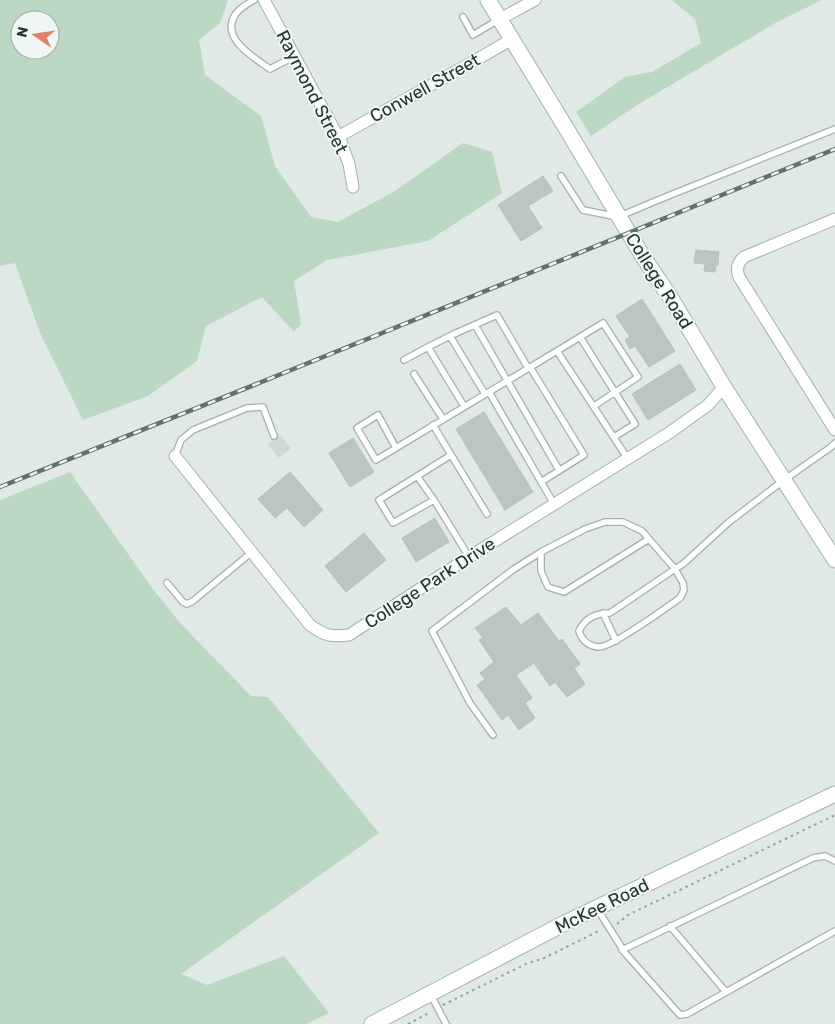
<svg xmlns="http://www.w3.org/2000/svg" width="835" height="1024" font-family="Rubik,sans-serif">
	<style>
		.built { fill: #cfd9d4 }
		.green { fill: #bcd8c3; fill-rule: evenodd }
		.building { fill: #b9c6c1; stroke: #b4c2bc }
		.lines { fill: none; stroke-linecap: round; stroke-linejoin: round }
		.lane-casing { stroke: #a4b0ac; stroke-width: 8 }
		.street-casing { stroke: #a4b0ac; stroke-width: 13 }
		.secondary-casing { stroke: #a1b3ac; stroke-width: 17 }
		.path { stroke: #85a99d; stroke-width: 2; stroke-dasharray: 2.5 4; stroke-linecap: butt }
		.lane { stroke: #fff; stroke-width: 5.5 }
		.street { stroke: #fff; stroke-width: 11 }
		.secondary { stroke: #fff; stroke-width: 15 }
		.rail-casing { stroke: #5e736d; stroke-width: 4.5 }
		.rail { stroke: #f0f6f3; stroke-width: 2.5; stroke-dasharray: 8; stroke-linecap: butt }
		.labels { text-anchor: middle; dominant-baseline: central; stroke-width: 4; stroke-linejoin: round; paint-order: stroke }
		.street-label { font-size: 18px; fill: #233732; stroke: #f0f6f3 }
	</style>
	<rect width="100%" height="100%" fill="#e0e9e5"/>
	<!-- built -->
	<path class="built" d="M280,435L291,448L279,458L268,445Z"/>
	<!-- green -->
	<path class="green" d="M0,0H228L220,23L199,40L205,75L261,116L275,166L311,217L338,222L395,191L463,143L492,152L502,193L428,241L327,260L294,281L301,324L294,332L262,297L206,326L197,361L148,396L83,420L40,333L15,263L0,266ZM20,20H50V50H20Z
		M672,0H822L777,22L637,105L591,136L576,112L625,77L652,72L701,43L695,19Z
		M70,472L150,585L180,623L251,696L268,697L379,833L181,974L207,985L284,956L329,1013L306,1024H0V500Z"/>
	<!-- building -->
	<path class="building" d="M543,176L553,191L528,206L542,228L521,241L498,205Z
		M696,250L719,252L718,265H716L715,272L704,271L705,264L694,263Z
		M642,299L675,351L649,367L635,346L630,349L625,340L630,337L616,316Z
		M680,364L696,390L648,420L632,394Z
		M484,412L533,492L505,510L456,429Z
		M353,438L374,472L350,487L329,453Z
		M290,472L323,510L304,527L287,508L275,518L258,499Z
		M435,518L449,542L416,562L402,538Z
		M364,533L386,560L346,592L325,566Z
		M506,607L521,625L538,613L559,641L562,639L580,664L574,668L585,684L567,697L555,682L550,686L534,663L516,675L532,698L525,703L535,718L519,730L508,715L502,720L477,685L485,679L480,673L494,662L479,640L483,638L475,628Z"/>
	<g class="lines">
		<defs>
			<path id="lane" d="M254,0C247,4 239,8 235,15C220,39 255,58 270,69L295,56
				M463,17L473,35L498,20
				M561,176L583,210L618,217L658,200L835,129
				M475,325L559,470
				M450,336L485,394
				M580,337L635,424L614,437
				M557,351L603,323L638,377L594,406
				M404,360L428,347
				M530,367L584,455L541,482
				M414,374L443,419
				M489,392L554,504
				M464,406L428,347L454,334L497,315L528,368
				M433,425L487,514
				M396,448L378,415L357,428L376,460L557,351L628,459
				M451,455L379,500L393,523L434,500L469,557
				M175,456L181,440L193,430L247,408L263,407L274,436
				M417,476L434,500
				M541,552V571L548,587L564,592L649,539
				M167,583L183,602L187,604L193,601L252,552
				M603,613L616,641
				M493,735L470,703L432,631L514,569L541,552L585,529L605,522H623L642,531L675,569L683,583L684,590L680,598C666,608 612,647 599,647C588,646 582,641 579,631C585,618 596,613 610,613L675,569L683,564L729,522L784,480L831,447L835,443
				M598,910L625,953L680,1015L687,1014L835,931
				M670,926L726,992
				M622,950L813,858L825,856L835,861
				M431,995L446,1024"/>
			<path id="street" d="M264,0L341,142L349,164L353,187
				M500,19L535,0
				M338,137C396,104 455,73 512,39
				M835,219L744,257C738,262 736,269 739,277L835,430
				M175,456L310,625C325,636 331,637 349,635L469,557L669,433L708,405L724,387"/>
			<path id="secondary" d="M488,0L566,128L642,255L672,300L724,387L835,560
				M372,1024L565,923L835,794"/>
		</defs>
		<!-- lane casing -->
		<use href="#lane" class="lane-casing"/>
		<!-- street casing -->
		<use href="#street" class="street-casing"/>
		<!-- secondary casing -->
		<use href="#secondary" class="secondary-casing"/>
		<!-- path -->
		<path class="path" d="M617,924L628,915L835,815
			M443,1005L528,963L542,959L601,930
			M408,1024L431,1012"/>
		<!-- lane -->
		<use href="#lane" class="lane"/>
		<!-- street -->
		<use href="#street" class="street"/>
		<!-- secondary -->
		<use href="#secondary" class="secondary"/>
		<defs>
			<path id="rail" d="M0,487L264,381L835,149"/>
		</defs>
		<!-- rail casing -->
		<use href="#rail" class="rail-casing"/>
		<!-- rail -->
		<use href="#rail" class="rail"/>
	</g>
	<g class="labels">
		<!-- street labels -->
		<g class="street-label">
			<text transform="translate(425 88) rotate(-29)">Conwell Street</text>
			<text transform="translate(312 92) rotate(63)">Raymond Street</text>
			<text transform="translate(659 281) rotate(58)">College Road</text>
			<text transform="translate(430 583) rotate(-33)">College Park Drive</text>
			<text transform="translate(602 906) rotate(-26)">McKee Road</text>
		</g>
	</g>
	<!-- north arrow -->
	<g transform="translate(35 35) rotate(283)"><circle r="24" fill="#f0f6f3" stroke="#9eaaa6"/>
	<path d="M0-4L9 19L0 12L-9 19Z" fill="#df8368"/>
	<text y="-8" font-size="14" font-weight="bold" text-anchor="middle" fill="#233732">N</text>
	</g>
</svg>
